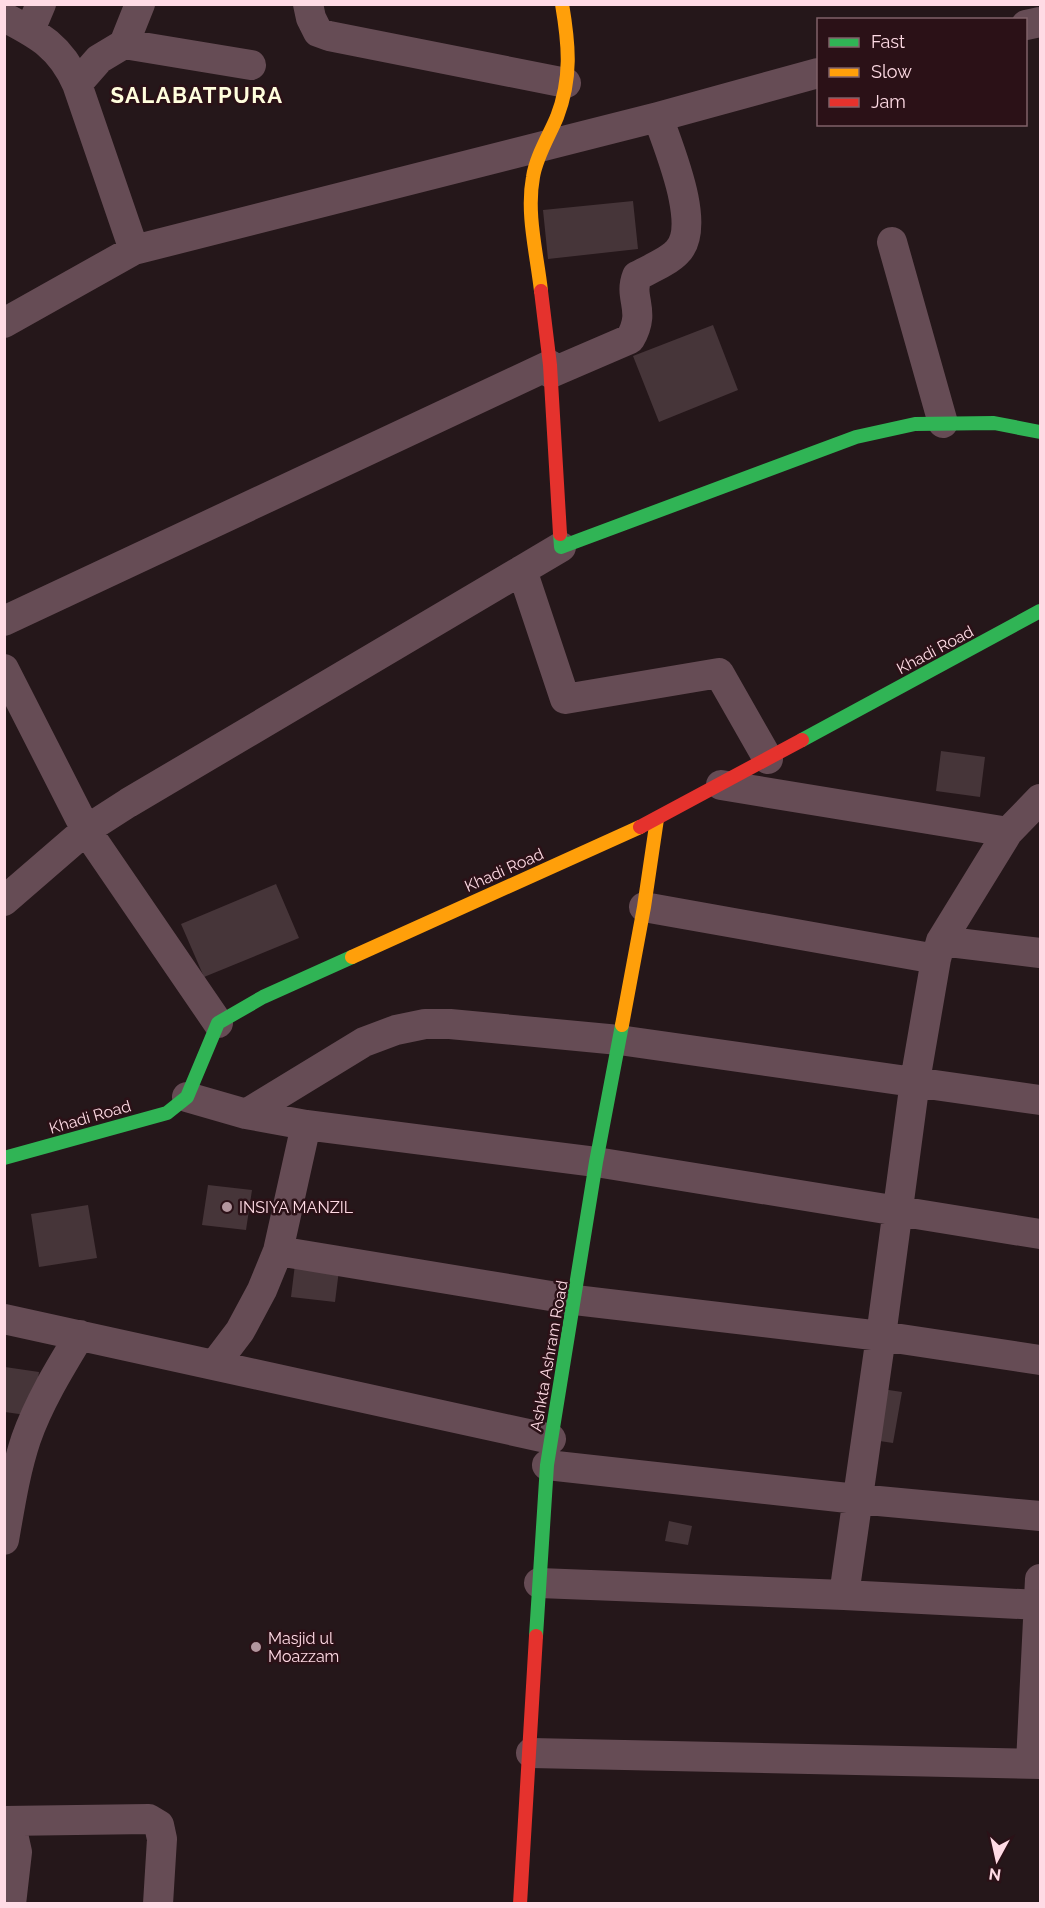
<svg xmlns="http://www.w3.org/2000/svg" width="1045" height="1908" font-family="Raleway,sans-serif">
	<style>
		.building { fill: #463539 }
		.lines { fill: none; stroke-linecap: round; stroke-linejoin: round }
		.street { stroke: #664c55; stroke-width: 30 }
		.fast { stroke: #30b455; stroke-width: 14 }
		.slow { stroke: #ff9f0a; stroke-width: 14 }
		.jam { stroke: #e5322d; stroke-width: 14 }
		.poi-dot { fill: #b3969e; stroke: #2b1117; stroke-width: 2 }
		.labels { text-anchor: middle; dominant-baseline: central; stroke-width: 5; stroke-linejoin: round; paint-order: stroke }
		.street-label { font-size: 16px; fill: #ffdbe5; stroke: #2b1117 }
		.poi-label { font-size: 16px; fill: #ffdbe5; stroke: #2b1117; text-anchor: start }
		.district-label { font-size: 22px; font-weight: bold; letter-spacing: 1.5px; fill: #fffedd; stroke: #2b1117 }
	</style>
	<rect width="100%" height="100%" fill="#25171a"/>
	<!-- building -->
	<path class="building" d="M633,201L638,249L548,259L543,210Z
		M713,325L738,390L659,422L633,356Z
		M941,751L985,757L980,797L936,791Z
		M276,884L299,938L204,977L181,924Z
		M208,1185L252,1190L246,1230L202,1225Z
		M88,1205L97,1258L39,1267L31,1214Z
		M296,1256L340,1262L335,1302L291,1297Z
		M5,1367L39,1372L33,1416L5,1412Z
		M882,1389L902,1392L893,1443L873,1440Z
		M669,1521L692,1526L688,1545L665,1541Z"/>
	<g class="lines">
		<!-- street -->
		<path class="street" d="M308,4L311,18L318,32L329,36L566,83
			M4,17C39,35 61,47 77,84L134,250
			M1026,25L1040,22
			M30,30L41,4
			M124,44L251,65
			M77,84L99,59L124,44L140,4
			M892,242L943,423
			M4,323L134,250L658,117L818,73
			M551,373L630,339C647,310 628,299 637,276C648,270 669,261 677,252C703,227 668,147 658,117
			M522,570L565,699L719,673L768,759
			M4,621L550,365
			M4,669L86,830L218,1023
			M721,785L1008,832
			M4,901L86,830L128,803L561,547
			M644,907L936,959
			M941,941L1040,953
			M187,1097L246,1114L306,1125L596,1162L1040,1234
			M246,1114L364,1042L396,1030L425,1024H450L619,1040L1040,1100
			M278,1251L575,1300L881,1336L1040,1360
			M4,1319L551,1439
			M215,1364L240,1331L262,1290L278,1251L306,1125
			M547,1465L857,1499L1040,1516
			M4,1540C10,1506 15,1472 26,1439C39,1402 60,1368 80,1335
			M539,1583L844,1595L1039,1605
			M844,1595L881,1336L915,1081L936,959L941,941L1008,832L1040,799
			M531,1753L1040,1764
			M1031,1763L1040,1579
			M4,1821L149,1819L159,1825L162,1839L158,1904
			M4,1829L13,1834L17,1852L11,1904"/>
		<!-- fast -->
		<path class="fast" d="M560,534L561,547L856,437L915,424L994,423L1040,432
			M802,740L1040,611
			M4,1158L167,1113L187,1097L218,1023L263,997L352,957
			M536,1636L547,1465L596,1162L622,1025"/>
		<!-- slow -->
		<path class="slow" d="M541,291C537,254 526,214 533,177C536,157 549,136 557,117C572,78 569,45 562,4
			M352,957L640,827
			M622,1025L644,907L657,819"/>
		<!-- jam -->
		<path class="jam" d="M541,291L550,365L560,534
			M640,827L802,740
			M520,1904L536,1636"/>
	</g>
	<!-- markers -->
	<g class="poi-dot">
		<circle cx="227" cy="1207" r="6"/>
		<circle cx="256" cy="1647" r="6"/>
	</g>
	<g class="labels">
		<!-- street labels -->
		<g class="street-label">
			<text transform="translate(935 650) rotate(-28)">Khadi Road</text>
			<text transform="translate(504 870) rotate(-24)">Khadi Road</text>
			<text transform="translate(90 1117) rotate(-16)">Khadi Road</text>
			<text transform="translate(549 1356) rotate(-80)">Ashkta Ashram Road</text>
		</g>
		<!-- poi labels -->
		<g class="poi-label">
			<text x="239" y="1207">INSIYA MANZIL</text>
			<text x="268" y="1638">Masjid ul<tspan x="268" dy="18">Moazzam</tspan></text>
		</g>
		<!-- district labels -->
		<g class="district-label">
			<text x="197" y="95">SALABATPURA</text>
		</g>
	</g>
	<!-- border -->
	<rect width="1045" height="1908" fill="none" stroke="#ffdbe5" stroke-width="12"/>
	<!-- legend -->
	<rect x="817" y="18" width="210" height="108" fill="#2b1117" stroke="#806269" stroke-width="1.5"/>
	<rect x="829" y="38" width="30" height="9" fill="#30b455" stroke="#806269" stroke-width="1.5"/>
	<text x="871" y="48" font-size="18" fill="#ffdbe5">Fast</text>
	<rect x="829" y="68" width="30" height="9" fill="#ff9f0a" stroke="#806269" stroke-width="1.5"/>
	<text x="871" y="78" font-size="18" fill="#ffdbe5">Slow</text>
	<rect x="829" y="98" width="30" height="9" fill="#e5322d" stroke="#806269" stroke-width="1.5"/>
	<text x="871" y="108" font-size="18" fill="#ffdbe5">Jam</text>
	<!-- north arrow -->
	<g transform="translate(997 1860) rotate(188)" stroke="#2b1117" stroke-width="4.5" paint-order="stroke">
	<path d="M0-4.5L10 22L0 15L-10 22Z" fill="#ffdbe5"/>
	<text y="-9" font-size="16" font-weight="bold" text-anchor="middle" fill="#ffdbe5">N</text>
	</g>
</svg>
